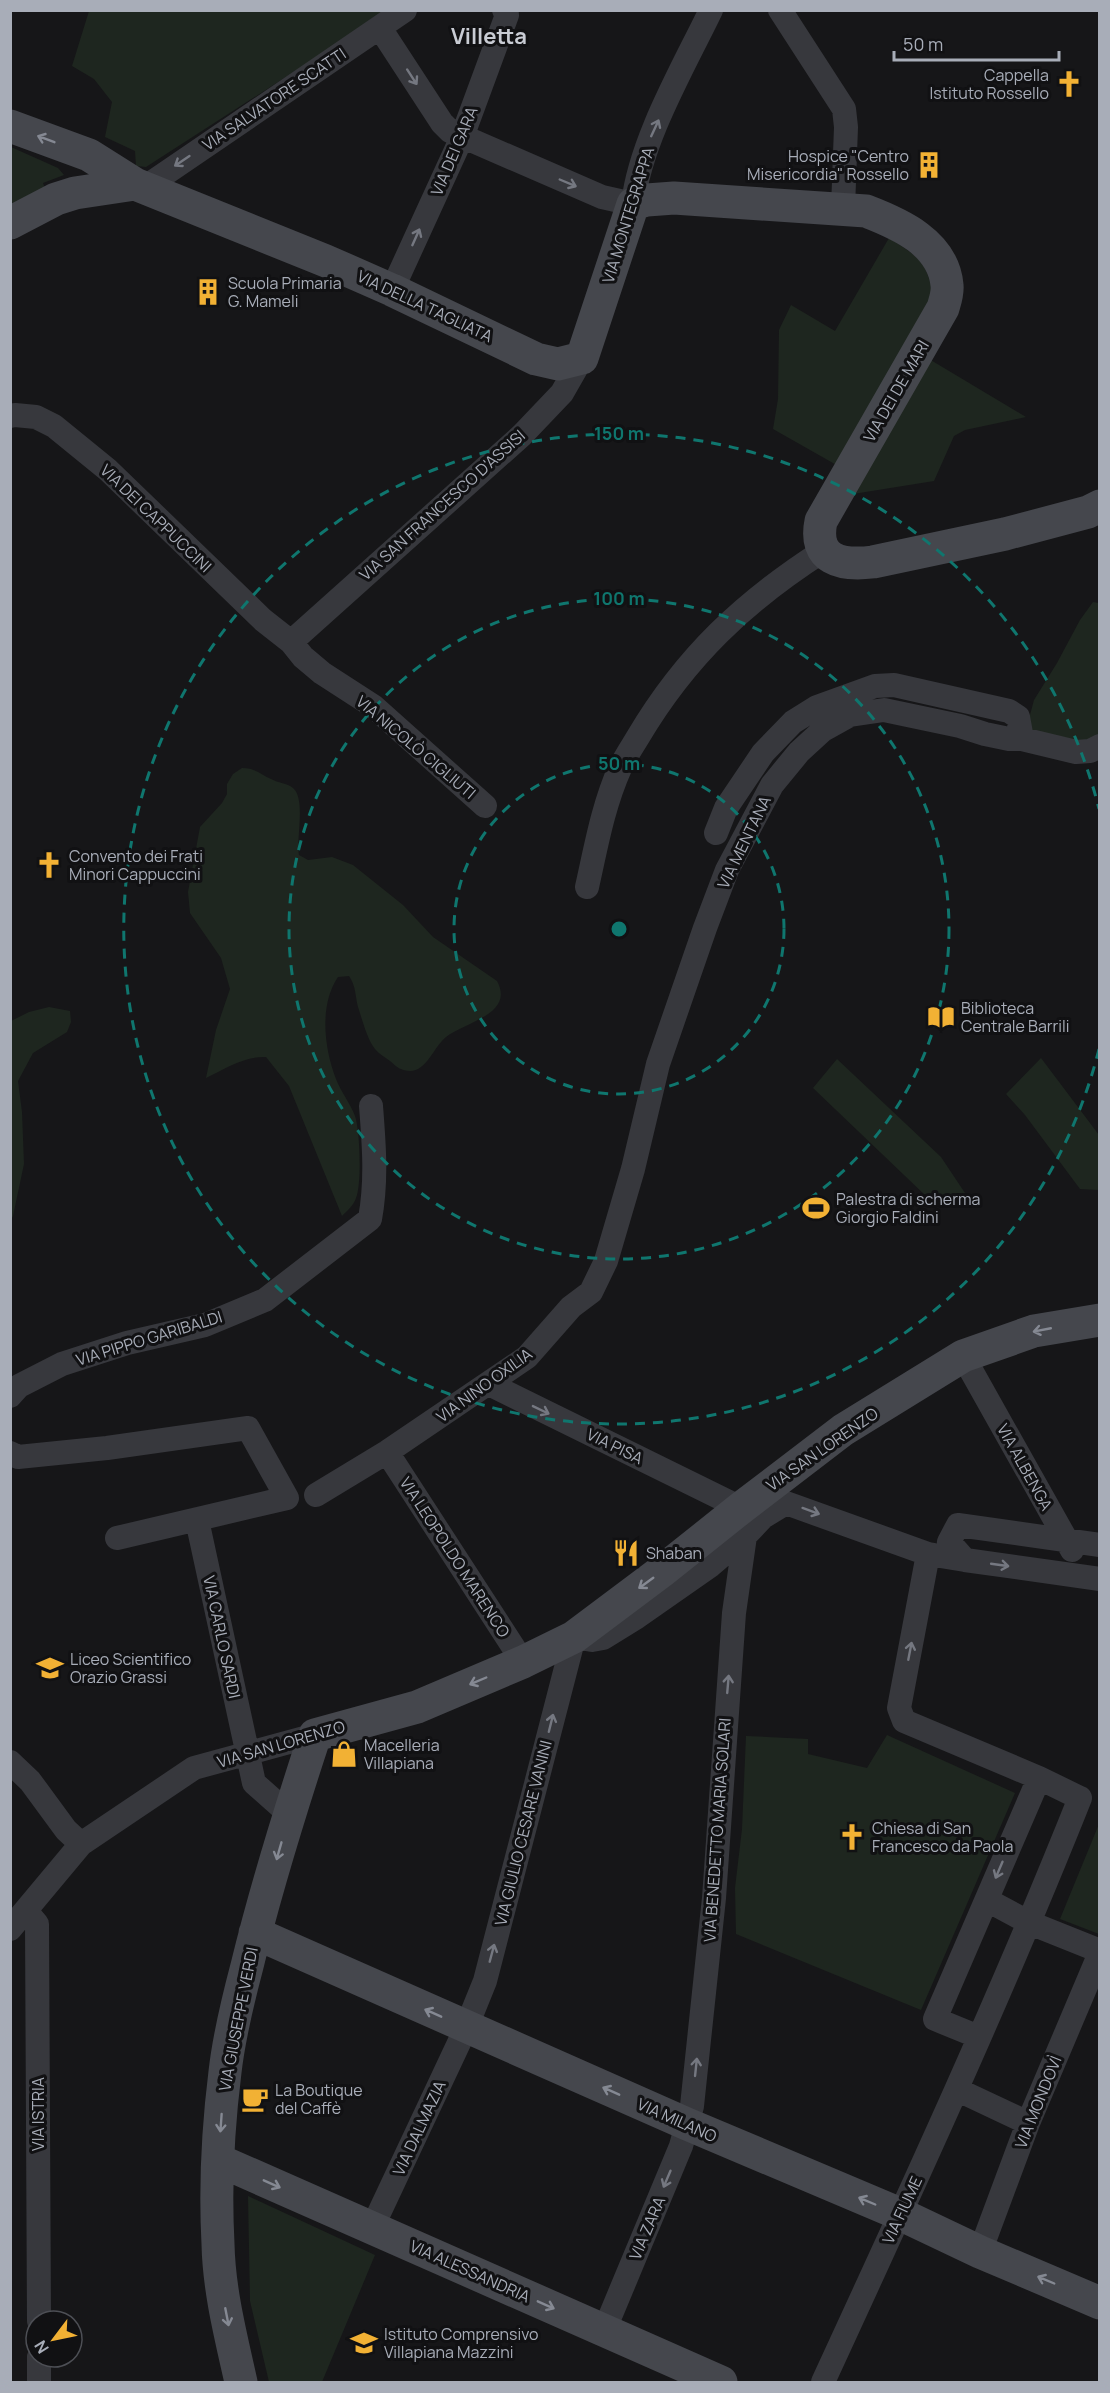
<svg xmlns="http://www.w3.org/2000/svg" width="1110" height="2393" font-family="Manrope,sans-serif">
	<style>
		.green { fill: #1e261f }
		.lines { fill: none; stroke-linecap: round; stroke-linejoin: round }
		.street { stroke: #37383d; stroke-width: 24 }
		.secondary { stroke: #45474d; stroke-width: 33 }
		.oneway { stroke: #757881 }
		.oneway2 { stroke: #858993 }
		.ring { fill: none; stroke: #0f766e; stroke-width: 3; stroke-dasharray: 10 8 }
		.labels { text-anchor: middle; dominant-baseline: central; stroke-width: 6; stroke-linejoin: round; paint-order: stroke }
		.poi-label { font-size: 16px; fill: #a8adb8; stroke: #111113; text-anchor: start }
		.street-label { font-size: 16px; fill: #a8adb8; stroke: #111113 }
		.district-label { font-size: 22px; font-weight: bold; fill: #c9ccd4; stroke: #111113 }
		.centre { fill: #0f766e; stroke: #111113; stroke-width: 3 }
		.ring-label { font-size: 18px; text-anchor: middle; font-weight: bold; fill: #0f766e; stroke: #111113; stroke-width: 6; stroke-linejoin: round; paint-order: stroke }
	</style>
	<rect width="100%" height="100%" fill="#161618"/>
	<!-- green -->
	<path class="green" d="M89,11H388L146,167L136,166L135,151L105,137L112,102L94,79L72,66Z
		M11,147L58,168L64,175L43,183L46,191L11,210Z
		M889,238C923,260 925,260 935,300L840,467L773,429L778,399L779,330L791,305L835,331Z
		M929,359L1026,417L965,430L954,436L934,481L853,494Z
		M1093,602L1099,603V738L1089,744L1029,732L1027,726L1034,700L1057,663L1080,620Z
		M242,768C255,768 260,774 271,779C278,783 287,783 293,788C306,799 296,838 299,855L308,860L332,857L353,865L403,905L433,937L497,981C515,1014 465,1022 446,1037C432,1048 425,1079 401,1069C397,1068 393,1063 390,1061C385,1057 379,1054 375,1049C367,1039 362,1019 358,1007C355,995 356,986 349,976L338,977C319,1005 324,1048 336,1079C341,1092 350,1103 355,1116C360,1130 362,1184 356,1198C354,1205 347,1211 342,1216L289,1086L266,1057C245,1056 225,1069 206,1078L216,1030L230,989L221,958L190,913L188,892L200,827L222,803L227,794V784L233,774Z
		M49,1007L70,1011L71,1022L67,1032L33,1053L18,1081L22,1112L24,1164L13,1216L11,1220V1021L29,1012Z
		M1041,1058L1099,1135V1190L1080,1189L1025,1115L1006,1094Z
		M837,1059L941,1157L965,1193L939,1199L927,1197L813,1088Z
		M887,1735L1015,1793L921,2010L736,1934L735,1888L742,1829L746,1736L808,1739V1754L867,1768Z
		M1099,1824V1934L1060,1919Z
		M248,2196L375,2255L322,2382H269L250,2301Z"/>
	<g class="lines">
		<!-- street -->
		<path class="street" d="M780,10L844,109L846,127L843,208
			M380,28L442,123L450,131L602,197L633,204C640,141 683,68 711,10
			M144,188L405,10
			M392,290L462,137L507,15L504,10
			M10,416L15,415L36,417L54,426L108,470L263,620L291,642L303,657L322,673L373,706L485,806
			M291,642L522,435L562,393L582,358
			M716,833L726,808L763,753L793,722L817,707L875,686L894,685L1009,711L1018,717L1022,739
			M587,887C596,847 603,806 620,768C625,757 632,747 638,737C686,656 745,601 823,551
			M963,1356L1072,1550
			M489,1384L741,1508
			M10,1396L19,1386L62,1364L127,1343L205,1325L265,1300L370,1219C377,1181 374,1144 371,1106
			M387,1452L523,1662
			M10,1453L18,1457L107,1448L248,1428L287,1498L117,1538
			M316,1495L387,1452L527,1357L571,1307L591,1292L606,1261L633,1169L658,1064L705,928L727,870L772,785L799,752L823,730L850,715L884,710L960,726L985,734L1009,739H1022L1076,752L1090,751L1100,746
			M197,1520L254,1783L289,1814
			M1100,1545L958,1525L949,1542L965,1560L1100,1579
			M928,1554L899,1708L904,1721L1039,1778L1080,1798
			M10,1762L30,1781L66,1830L81,1844
			M987,1900L1030,1923L1100,1951
			M26,1911L37,1924L39,2321
			M10,1929L81,1844L194,1768L315,1735
			M979,2037L935,2019L1039,1778
			M958,2090L1028,2123
			M372,2228L466,2028L485,1981L574,1637L592,1640L603,1638L637,1617L710,1566L745,1536L763,1517L786,1503L928,1554L965,1560
			M980,2252L1028,2123L1100,1953
			M604,2331L681,2146L692,2106L714,1898L734,1613L745,1536
			M39,2357V2382
			M823,2382C912,2189 1001,1996 1080,1798"/>
		<!-- secondary -->
		<path class="secondary" d="M10,126L89,155L135,184L326,261L392,290L536,359L558,364L582,358L633,204L647,200L674,198L866,211C900,224 943,243 947,285C948,293 945,301 943,308L821,521C813,560 841,566 873,562L1005,534L1088,512L1100,506
			M10,223L56,199L75,193L135,184
			M255,1933L687,2124L900,2214L980,2252L1100,2303
			M218,2160L721,2382
			M241,2382C231,2337 219,2291 218,2244C215,2187 218,2128 225,2072C229,2036 238,2000 247,1966C266,1888 290,1811 315,1735L417,1707L523,1662L574,1637L662,1571L741,1508L843,1430L963,1356L1034,1331L1100,1320"/>
	</g>
	<!-- one-way arrows -->
	<defs><path id="oneway-shaft" d="M-6 0H5M1.5-3L5.5 0L1.5 3" fill="none" stroke-width="1.6" stroke-linecap="round" stroke-linejoin="round" transform="scale(1.5)"/></defs>
	<g class="oneway">
		<use href="#oneway-shaft" transform="translate(412 77) rotate(57)"/>
		<use href="#oneway-shaft" transform="translate(655 128) rotate(-65)"/>
		<use href="#oneway-shaft" transform="translate(182 161) rotate(146)"/>
		<use href="#oneway-shaft" transform="translate(568 183) rotate(23)"/>
		<use href="#oneway-shaft" transform="translate(416 237) rotate(-66)"/>
		<use href="#oneway-shaft" transform="translate(541 1410) rotate(26)"/>
		<use href="#oneway-shaft" transform="translate(811 1511) rotate(20)"/>
		<use href="#oneway-shaft" transform="translate(1000 1565) rotate(8)"/>
		<use href="#oneway-shaft" transform="translate(910 1651) rotate(-79)"/>
		<use href="#oneway-shaft" transform="translate(728 1684) rotate(-85)"/>
		<use href="#oneway-shaft" transform="translate(551 1723) rotate(-76)"/>
		<use href="#oneway-shaft" transform="translate(999 1870) rotate(113)"/>
		<use href="#oneway-shaft" transform="translate(492 1953) rotate(-75)"/>
		<use href="#oneway-shaft" transform="translate(696 2067) rotate(-84)"/>
		<use href="#oneway-shaft" transform="translate(667 2179) rotate(113)"/>
	</g>
	<g class="oneway2">
		<use href="#oneway-shaft" transform="translate(46 139) rotate(-159)"/>
		<use href="#oneway-shaft" transform="translate(1042 1330) rotate(169)"/>
		<use href="#oneway-shaft" transform="translate(646 1583) rotate(144)"/>
		<use href="#oneway-shaft" transform="translate(478 1681) rotate(157)"/>
		<use href="#oneway-shaft" transform="translate(279 1851) rotate(106)"/>
		<use href="#oneway-shaft" transform="translate(433 2013) rotate(-156)"/>
		<use href="#oneway-shaft" transform="translate(611 2091) rotate(-156)"/>
		<use href="#oneway-shaft" transform="translate(221 2123) rotate(94)"/>
		<use href="#oneway-shaft" transform="translate(272 2184) rotate(24)"/>
		<use href="#oneway-shaft" transform="translate(867 2201) rotate(-157)"/>
		<use href="#oneway-shaft" transform="translate(1046 2280) rotate(-157)"/>
		<use href="#oneway-shaft" transform="translate(546 2305) rotate(24)"/>
		<use href="#oneway-shaft" transform="translate(227 2317) rotate(79)"/>
	</g>
	<!-- distance rings -->
	<g class="ring">
		<circle cx="619" cy="929" r="165"/>
		<circle cx="619" cy="929" r="330"/>
		<path d="M1099 1049A495 495 0 1 1 1099 809"/>
	</g>
	<!-- icons -->
	<defs>
		<symbol id="church-bare" viewBox="-9 -9 18 18"><path d="M-1.2-6h2.4v3.5h3.3v2.4h-3.3V6h-2.4V-.1h-3.3v-2.4h3.3Z" fill="#f2b134" stroke="#111113" stroke-width="2.5" paint-order="stroke"/></symbol>
		<symbol id="building-bare" viewBox="-9 -9 18 18"><path d="M-4-6H4V6H1V3H-1V6H-4ZM-2.5-4.3h1.7v1.8h-1.7ZM.8-4.3h1.7v1.8H.8ZM-2.5-1h1.7V.8h-1.7ZM.8-1h1.7V.8H.8Z" fill="#f2b134" stroke="#111113" stroke-width="2.5" paint-order="stroke"/></symbol>
		<symbol id="library-bare" viewBox="-9 -9 18 18"><path d="M-6-4Q-3-5.5-.7-3.5V5Q-3 3-6 4ZM6-4Q3-5.5 .7-3.5V5Q3 3 6 4Z" fill="#f2b134" stroke="#111113" stroke-width="2.5" paint-order="stroke"/></symbol>
		<symbol id="stadium-bare" viewBox="-9 -9 18 18"><path d="M0-5a6.5 5 0 1 0 0 10a6.5 5 0 1 0 0-10ZM-3.5-1.8h7v3.6h-7Z" fill="#f2b134" stroke="#111113" stroke-width="2.5" paint-order="stroke"/></symbol>
		<symbol id="restaurant-bare" viewBox="-9 -9 18 18"><path d="M-5-6h1v4h1v-4h1v4h1v-4h1v5L-1.5 .5V6h-2V.5L-5-1ZM5-6V6H3V1.5H1.5Q1.5-4 5-6Z" fill="#f2b134" stroke="#111113" stroke-width="2.5" paint-order="stroke"/></symbol>
		<symbol id="school-bare" viewBox="-9 -9 18 18"><path d="M0-5L7-2L0 1L-7-2ZM-4 1L0 2.5L4 1V4Q0 6-4 4Z" fill="#f2b134" stroke="#111113" stroke-width="2.5" paint-order="stroke"/></symbol>
		<symbol id="shop-bare" viewBox="-9 -9 18 18"><path d="M-5-2.5h2.3a2.7 3.5 0 0 1 5.4 0H5L5.5 6h-11ZM-1.5-2.5h3a1.5 2.3 0 0 0-3 0Z" fill="#f2b134" stroke="#111113" stroke-width="2.5" paint-order="stroke"/></symbol>
		<symbol id="cafe-bare" viewBox="-9 -9 18 18"><path d="M-5.5-4.5H6V0H3Q3 3.5 0 3.5H-2.5Q-5.5 3.5-5.5 0ZM3-3.2v2h1.7v-2ZM-6 4.5H4V6H-6Z" fill="#f2b134" stroke="#111113" stroke-width="2.5" paint-order="stroke"/></symbol>
	</defs>
	<g fill-rule="evenodd">
		<use href="#church-bare" x="1050" y="65" width="38" height="38"/>
		<use href="#building-bare" x="910" y="146" width="38" height="38"/>
		<use href="#building-bare" x="189" y="273" width="38" height="38"/>
		<use href="#church-bare" x="30" y="846" width="38" height="38"/>
		<use href="#library-bare" x="922" y="998" width="38" height="38"/>
		<use href="#stadium-bare" x="797" y="1189" width="38" height="38"/>
		<use href="#restaurant-bare" x="607" y="1534" width="38" height="38"/>
		<use href="#school-bare" x="31" y="1649" width="38" height="38"/>
		<use href="#shop-bare" x="325" y="1735" width="38" height="38"/>
		<use href="#church-bare" x="833" y="1818" width="38" height="38"/>
		<use href="#cafe-bare" x="236" y="2080" width="38" height="38"/>
		<use href="#school-bare" x="345" y="2324" width="38" height="38"/>
	</g>
	<g class="labels">
		<!-- poi labels -->
		<g class="poi-label">
			<text x="1049" y="75" text-anchor="end">Cappella<tspan x="1049" dy="18">Istituto Rossello</tspan></text>
			<text x="909" y="156" text-anchor="end">Hospice "Centro<tspan x="909" dy="18">Misericordia" Rossello</tspan></text>
			<text x="228" y="283">Scuola Primaria<tspan x="228" dy="18">G. Mameli</tspan></text>
			<text x="69" y="856">Convento dei Frati<tspan x="69" dy="18">Minori Cappuccini</tspan></text>
			<text x="961" y="1008">Biblioteca<tspan x="961" dy="18">Centrale Barrili</tspan></text>
			<text x="836" y="1199">Palestra di scherma<tspan x="836" dy="18">Giorgio Faldini</tspan></text>
			<text x="646" y="1553">Shaban</text>
			<text x="70" y="1659">Liceo Scientifico<tspan x="70" dy="18">Orazio Grassi</tspan></text>
			<text x="364" y="1745">Macelleria<tspan x="364" dy="18">Villapiana</tspan></text>
			<text x="872" y="1828">Chiesa di San<tspan x="872" dy="18">Francesco da Paola</tspan></text>
			<text x="275" y="2090">La Boutique<tspan x="275" dy="18">del Caffè</tspan></text>
			<text x="384" y="2334">Istituto Comprensivo<tspan x="384" dy="18">Villapiana Mazzini</tspan></text>
		</g>
		<!-- street labels -->
		<g class="street-label">
			<text transform="translate(274 99) rotate(-34)">VIA SALVATORE SCATTI</text>
			<text transform="translate(454 151) rotate(-67)">VIA DEI GARA</text>
			<text transform="translate(628 215) rotate(-73)">VIA MONTEGRAPPA</text>
			<text transform="translate(425 306) rotate(25)">VIA DELLA TAGLIATA</text>
			<text transform="translate(896 391) rotate(-60)">VIA DEI DE MARI</text>
			<text transform="translate(442 505) rotate(-42)">VIA SAN FRANCESCO D'ASSISI</text>
			<text transform="translate(156 518) rotate(44)">VIA DEI CAPPUCCINI</text>
			<text transform="translate(416 747) rotate(40)">VIA NICOLÒ CIGLIUTI</text>
			<text transform="translate(744 842) rotate(-64)">VIA MENTANA</text>
			<text transform="translate(149 1338) rotate(-17)">VIA PIPPO GARIBALDI</text>
			<text transform="translate(484 1385) rotate(-36)">VIA NINO OXILIA</text>
			<text transform="translate(615 1446) rotate(26)">VIA PISA</text>
			<text transform="translate(822 1449) rotate(-35)">VIA SAN LORENZO</text>
			<text transform="translate(1025 1467) rotate(61)">VIA ALBENGA</text>
			<text transform="translate(455 1557) rotate(57)">VIA LEOPOLDO MARENCO</text>
			<text transform="translate(222 1637) rotate(78)">VIA CARLO SARDI</text>
			<text transform="translate(281 1744) rotate(-16)">VIA SAN LORENZO</text>
			<text transform="translate(717 1830) rotate(-86)">VIA BENEDETTO MARIA SOLARI</text>
			<text transform="translate(523 1833) rotate(-76)">VIA GIULIO CESARE VANINI</text>
			<text transform="translate(238 2019) rotate(-79)">VIA GIUSEPPE VERDI</text>
			<text transform="translate(1038 2102) rotate(-68)">VIA MONDOVÌ</text>
			<text transform="translate(38 2114) rotate(-90)">VIA ISTRIA</text>
			<text transform="translate(677 2120) rotate(24)">VIA MILANO</text>
			<text transform="translate(419 2128) rotate(-65)">VIA DALMAZIA</text>
			<text transform="translate(902 2210) rotate(-65)">VIA FIUME</text>
			<text transform="translate(647 2228) rotate(-67)">VIA ZARA</text>
			<text transform="translate(470 2271) rotate(24)">VIA ALESSANDRIA</text>
		</g>
		<!-- district labels -->
		<g class="district-label">
			<text x="489" y="36">Villetta</text>
		</g>
	</g>
	<circle cx="619" cy="929" r="9" class="centre"/>
	<g class="ring-label">
		<text x="619" y="440">150 m</text>
		<text x="619" y="605">100 m</text>
		<text x="619" y="770">50 m</text>
	</g>
	<!-- border -->
	<rect width="1110" height="2393" fill="none" stroke="#a8adb8" stroke-width="24"/>
	<!-- north arrow -->
	<g transform="translate(54 2339) rotate(238)"><circle r="28" fill="#111113" stroke="#4d4f55" stroke-width="1.5"/>
	<path d="M0-4.5L10 22L0 15L-10 22Z" fill="#f2b134"/>
	<text y="-9" font-size="16" font-weight="bold" text-anchor="middle" fill="#a8adb8">N</text>
	</g>
	<!-- scale -->
	<path d="M894 51v9h165v-9" fill="none" stroke="#a8adb8" stroke-width="3"/>
	<text x="903" y="51" font-size="18" fill="#a8adb8" stroke="#111113" stroke-width="4.5" paint-order="stroke">50 m</text>
</svg>
